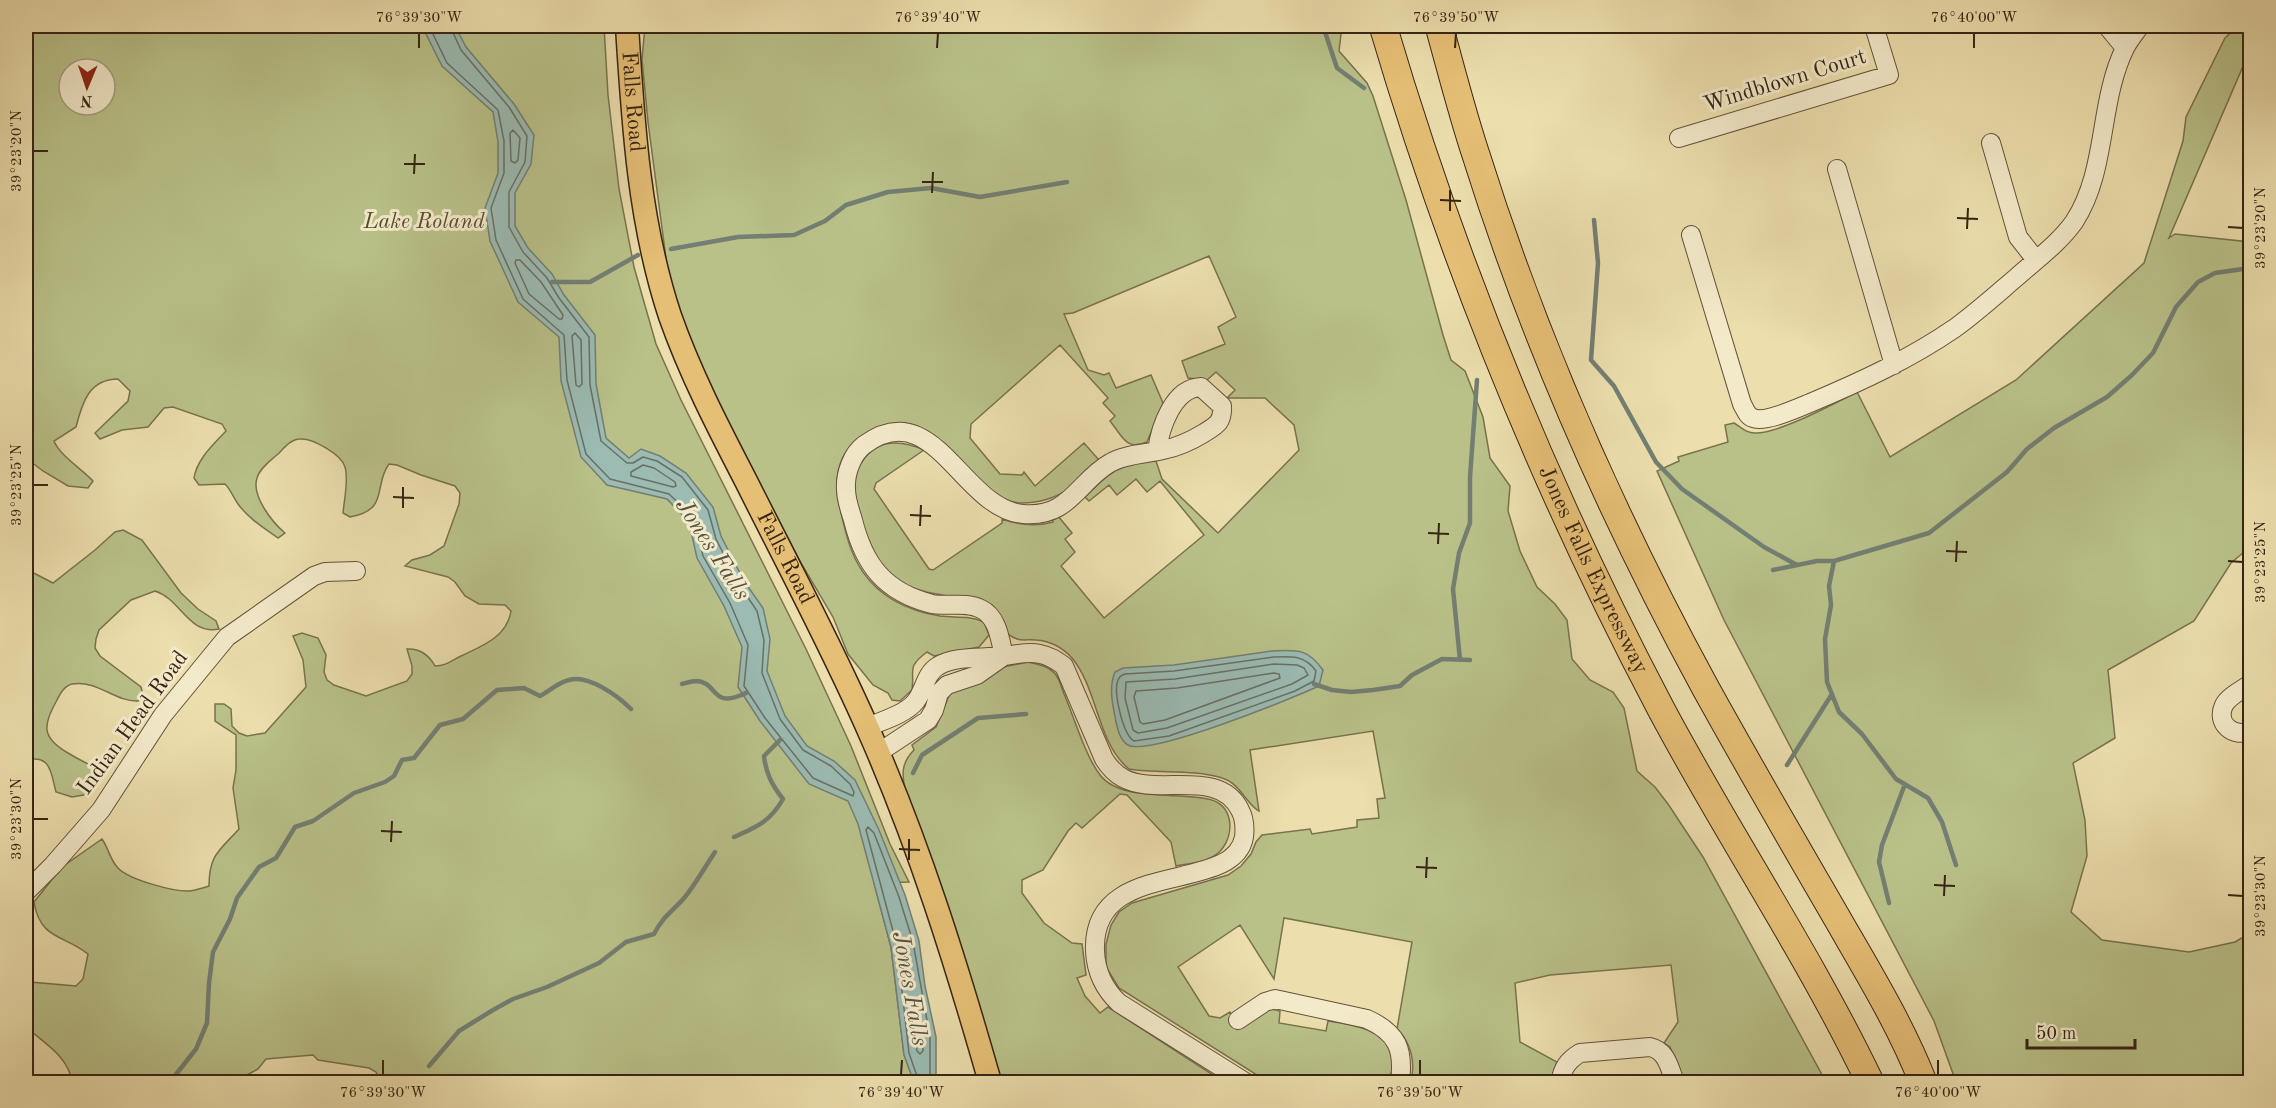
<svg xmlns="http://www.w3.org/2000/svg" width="2276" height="1108" font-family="'Old Standard TT',serif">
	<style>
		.green { fill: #b9c189; stroke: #78724e; stroke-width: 1.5; fill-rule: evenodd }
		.water { fill: #9bbbb3; stroke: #737f73; stroke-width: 1.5 }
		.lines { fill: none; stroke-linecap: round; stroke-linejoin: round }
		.shore { stroke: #697064; stroke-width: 1.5 }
		.stream { stroke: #737f73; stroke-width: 4.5 }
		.minor-casing { stroke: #64523a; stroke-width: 20 }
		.major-casing { stroke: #372414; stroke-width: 25 }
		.highway-casing { stroke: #372414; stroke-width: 29 }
		.minor { stroke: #f3eaca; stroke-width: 18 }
		.major { stroke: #e6bf76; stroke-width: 22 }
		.highway { stroke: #e6bf76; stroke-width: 27 }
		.ticks { fill: none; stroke: #372414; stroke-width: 2 }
		.labels { text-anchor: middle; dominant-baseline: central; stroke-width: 6; stroke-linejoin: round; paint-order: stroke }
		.street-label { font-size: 22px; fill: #372414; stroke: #f3eaca }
		.park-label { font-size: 22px; font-style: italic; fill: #584b31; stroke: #f3eaca }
		.water-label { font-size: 24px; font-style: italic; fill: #555144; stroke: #f3eaca }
		.neatline { fill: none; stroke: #372414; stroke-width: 2 }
		.ticks-label { font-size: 15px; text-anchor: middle; fill: #372414 }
	</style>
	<rect width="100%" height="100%" fill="#ecdead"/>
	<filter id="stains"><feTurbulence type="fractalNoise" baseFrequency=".00333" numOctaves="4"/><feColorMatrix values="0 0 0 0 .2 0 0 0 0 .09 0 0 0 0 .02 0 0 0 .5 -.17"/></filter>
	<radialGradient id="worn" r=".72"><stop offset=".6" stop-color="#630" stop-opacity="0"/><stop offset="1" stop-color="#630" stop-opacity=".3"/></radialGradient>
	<!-- green -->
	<path class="green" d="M26,26H604L608,95L619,189L634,267L656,344L681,400L806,649L851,746L890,844L909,882L874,883L891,947L904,1054L914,1082H382L376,1072L369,1068L318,1060L313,1055L266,1059L258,1069L243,1077V1082H72C69,1057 44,1043 26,1027V965V973L30,982L76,986L83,979L88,954C65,935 40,940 34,902L62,867L102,839C109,849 110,860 118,868C129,880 175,892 190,891C196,890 203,888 209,886C209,855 219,851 239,829L233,788L236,770V735L215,721V704H224L231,709L232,726L239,733L247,736L265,733L306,687L303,660L293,636L302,633L318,638L326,655L324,672L327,680L334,685L366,696L407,681L412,674V666L407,649C419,648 429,655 435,666C446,666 451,661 461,656C482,646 507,637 511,611L505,605L479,604L465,596L455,582L448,577L405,566L412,560L430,555L444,546L459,504L460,493L455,486L421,475L397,465L389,464C373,485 390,510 350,517L343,513C344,500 349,480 345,467C342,455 313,438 300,439C291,439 284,448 278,454C271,460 260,468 257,478C251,496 273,523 285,533L278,538C264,528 248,518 238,504C233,497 231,490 225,484L199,485L194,478C197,459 213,445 226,431L222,424L173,407L164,408L148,427L122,430L100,439L95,433L128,401L130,391L118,379C89,379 82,403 76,427L54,441C60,456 82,469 93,481L88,488L68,486L43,471L26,458ZM69,69H105V105H69Z
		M645,26H1342L1339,51L1367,83L1373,96L1406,200L1443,335L1451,360L1465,371L1483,417L1490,458L1510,486L1508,511L1520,551L1537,587L1555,604L1567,620L1572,659L1590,680L1613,692L1624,708L1637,771L1655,787L1668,804L1703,857L1826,1082H1684L1670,1047L1664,1043L1678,1022L1671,965L1550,975L1515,983L1520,1042L1557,1062L1552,1077H1542L1541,1082H1411C1415,1063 1412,1044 1397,1029L1412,942L1284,918L1274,979L1240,925L1178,967L1209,1016L1220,1018L1230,1012L1238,1025L1271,1009L1280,1011L1279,1023L1326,1031L1328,1021C1350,1024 1385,1029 1392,1055C1395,1064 1391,1074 1388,1082H1268L1119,988L1106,967V944L1111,925L1119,912L1132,903L1228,875L1241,866L1251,854L1256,842L1262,835L1310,829L1312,834L1357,827V820L1379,818L1377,799L1385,798L1373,731L1250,750L1259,811C1247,805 1240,783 1222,778C1192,769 1159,774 1129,769C1097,743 1098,689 1072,658C1063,648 1050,641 1036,640C1030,639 1023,641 1017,639C1000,633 990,613 979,599C950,596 914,595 891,575C873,559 853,506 854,482C854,476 857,469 860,465C875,439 899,439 924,450L876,483L874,489L929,569L933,570L1002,523V519C1019,525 1036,527 1053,522V516H1058L1072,533L1065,539L1075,552L1061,566L1104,618L1204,535L1160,481L1147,492L1136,479L1117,495L1109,485L1089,501L1085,497C1110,472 1119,463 1156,461L1162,479L1218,533L1299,450L1294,425L1265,398H1227L1235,390L1216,372L1207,380L1188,378L1182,361L1225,344L1218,327L1236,317L1209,256L1073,313L1064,314L1088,370L1104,375L1109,373L1116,388L1151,375L1163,403L1147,442C1126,451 1123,437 1110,421L1115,416L1103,403L1108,398L1060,345L971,424L970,438L1000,474L1022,475L1024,472L1035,486L1084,443L1099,460C1086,469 1080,480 1069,488C1057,498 1038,503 1022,503C964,501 942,395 874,430C864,435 853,441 846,452C837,466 835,484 838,500C844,525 848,550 863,572C881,598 910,611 940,616C957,618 967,615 984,622L989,635L979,647L934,656L927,652C906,668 915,669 912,690L900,701L892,700L888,693L873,685L848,654L833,617L801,563L707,382L674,296L667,266L648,122L642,60Z
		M2238,26H2250V50L2169,238L2175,234L2250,242V547L2231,563L2194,621L2108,670L2115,738L2073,763L2085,820L2087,856L2071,912L2102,940L2189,952L2235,942L2250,933V1082H1956L1934,1021L1724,620L1657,471L1679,461L1678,457L1728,442L1725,425L1734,423C1742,428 1746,433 1755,433C1778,434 1835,403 1857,392L1890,457L2016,380L2144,263L2183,141L2186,117L2225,38Z
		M123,530L142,540L181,593L198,609L216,621L219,629C188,635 181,599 155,591L131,600L99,630L96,639L95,648L100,656L141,687L143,695L138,701C115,702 98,680 72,684C64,686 60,694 57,700C42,726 42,738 68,753C78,759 87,764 97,768V778L89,794L72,797L56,792C51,773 51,754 26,760V569L53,583L95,550L115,532Z
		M1028,662C1038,664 1049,666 1056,675C1060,680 1062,690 1065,696C1074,718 1086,757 1100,775C1121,802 1177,792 1208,799C1233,804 1235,832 1222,849C1212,862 1191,863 1176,866L1171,842L1127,795L1120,794L1082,828L1076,823L1068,831L1043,870L1022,880V893L1044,923L1072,943L1082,944L1086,975L1077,978L1085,996L1100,1013L1108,1007L1224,1082H1002L906,794C902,776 900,764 914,750L912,745L936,727L951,691L1003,667Z"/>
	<!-- water -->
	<path class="water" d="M422,26H455L466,47L514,104L534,135L531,164L515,193V226L528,248L552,274L564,295L595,335L596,384L606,438L629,458L641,449L660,456L686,473L713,507L721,536L744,581L763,608L770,639L767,671L785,716L807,746L834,761L855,780L879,830L905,895L919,941L925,986L936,1037V1076L938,1082H914L904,1055L891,947L858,824L848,801L809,784L760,721L738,687L742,647L724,606L697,558L689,522L667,499L607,485L581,457L561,381L559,337L518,302L490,241L485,208L498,173V142L493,112L442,66Z
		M1272,651C1298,650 1307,648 1323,670L1319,686C1293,698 1149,757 1128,745C1119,740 1117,726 1115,717C1112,702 1109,686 1115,672L1123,668L1174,665Z"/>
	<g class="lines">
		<!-- shore -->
		<path class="shore" d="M429,26L447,63L498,110L504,141V173L491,208L496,240L523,299L564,335L567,380L586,454L610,479L669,494L694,518L703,556L730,603L748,645L744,686L765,718L813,778L853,796L854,792L850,784L831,766L803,750L780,719L762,673L764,640L757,611L739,584L716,539L708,510L682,477L657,461L643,457L633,463H627L601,441L590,385L589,337L559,298L547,278L523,252L509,227V192L525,162L527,136L509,107L461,50L450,26
			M513,130L520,138L518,160L515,163L511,161L510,133Z
			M516,260H520L541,282L563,315L562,319H559L529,294L515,263Z
			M575,333L581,340L582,384L579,387L576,385L572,336Z
			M643,465L654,468L675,482L676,486L673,487L631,476V472Z
			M1273,657C1291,656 1305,655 1316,671L1314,681L1295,691L1169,736L1134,741C1123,735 1113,692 1118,680C1120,675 1121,676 1125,674L1174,671Z
			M1274,664L1297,665L1304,668L1308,675L1292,684L1167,728L1138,733L1133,730L1125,698L1126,682L1175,679Z
			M1274,673L1279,674L1280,678L1165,720L1143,724L1140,722L1134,697L1136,691L1177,688Z
			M917,1020C924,1028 923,1041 923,1051L920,1054L917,1051L914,1023Z
			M919,1082L909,1053L897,946L866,830L868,827L874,833L899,897L913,942L930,1037V1076L932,1082"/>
		<!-- stream -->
		<path class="stream" d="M1323,26L1337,68L1364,88
			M1594,220L1598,263L1591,360L1614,386L1656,462L1682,489L1764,547L1797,565
			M671,249L738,237L794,235L825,221L846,205L888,192L931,188L980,197L1067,182
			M552,282H590L638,255
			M1834,561L1829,586L1831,605L1825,639L1827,682L1839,712L1862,734L1896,779L1928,798L1942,822L1956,865
			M1773,570L1817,561H1834L1929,533L2007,472L2027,449L2054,428L2107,397L2132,375L2153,353L2176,307L2198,282L2215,273L2250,268
			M1460,660L1453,589L1459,553L1470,523V477L1477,380
			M682,684C686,683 692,681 696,681C719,682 710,710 746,693
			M1314,684L1332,690L1351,692L1373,690L1400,686L1412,675L1442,659L1470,660
			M1787,765L1832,694
			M913,773L922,755L978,718L1026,714
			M734,837C756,827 770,822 783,799C772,785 766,774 764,756L780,740
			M1889,903L1879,862L1882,845L1905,784
			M429,1066L459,1031L493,1010L513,999L547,987L599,963L626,942L654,934C663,916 673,911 685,897C696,883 705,867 715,852
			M170,1082L196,1049L207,1023L209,983L213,952L230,919L237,898L259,867L276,858L295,827L313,821L354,793L385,782L394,776L402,760L414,758L440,725L463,719L497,690L524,688L540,696C549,691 559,682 569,680C588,674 618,696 631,709"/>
		<defs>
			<path id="minor" d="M2107,26L2125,48
				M1679,138L1889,75L1874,26
				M1991,143L2018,237L2036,260
				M1837,169L1894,365
				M1691,235L1742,404C1745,409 1747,416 1753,418C1765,423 1798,408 1810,403C1860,382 1910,359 1955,328C1977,312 1998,293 2018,276C2037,259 2059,243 2074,222C2108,170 2098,103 2125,48C2129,40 2135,33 2140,26
				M1004,656C1000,640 998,617 981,609C966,601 947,607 932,604C885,592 864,565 853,520C850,510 846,500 846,489C845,474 852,454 864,445C934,393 962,509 1023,514C1070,518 1078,481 1110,463C1125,454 1146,454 1163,450C1178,447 1191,441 1204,433C1217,425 1223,422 1222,406L1201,387C1173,388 1160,428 1157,451
				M2250,684C2242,690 2229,696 2224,705C2215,724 2234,738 2250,731
				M867,727C882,721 906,714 916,701C925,689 925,674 938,666C957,655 982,659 1003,656C1015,655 1027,651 1040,654C1050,656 1056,660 1064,666L1104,759C1109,767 1114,773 1123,778C1157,797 1219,767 1240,810C1245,819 1245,828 1244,837C1234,896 1091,855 1095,951C1096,972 1104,989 1119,1003L1245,1082
				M878,753L928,720L934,710L939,693L947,685L977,675L1004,656
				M26,892L53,865L101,810L163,715L227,637L314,576L325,572L356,571
				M1238,1020L1265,1002L1275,999L1367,1019C1398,1033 1404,1050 1400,1082
				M1560,1082C1563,1068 1567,1061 1580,1053L1650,1047C1667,1051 1669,1067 1675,1082"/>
			<g id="major">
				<path id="s1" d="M627,26C633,123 639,223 670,316C690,373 718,427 746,481C787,563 831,645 868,729C919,844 956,963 990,1082"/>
			</g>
			<g id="highway">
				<path id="s2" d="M1383,26C1453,263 1545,489 1661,709C1728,835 1808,953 1870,1082"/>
				<path d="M1439,26C1451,69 1462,113 1476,155C1534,340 1613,518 1705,687C1747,763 1790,837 1833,911C1865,967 1900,1023 1923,1082"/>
			</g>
		</defs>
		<!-- minor casing -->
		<use href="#minor" class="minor-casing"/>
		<!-- major casing -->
		<use href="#major" class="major-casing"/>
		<!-- highway casing -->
		<use href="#highway" class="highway-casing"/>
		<!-- minor -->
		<use href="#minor" class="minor"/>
		<!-- major -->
		<use href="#major" class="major"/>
		<!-- highway -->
		<use href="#highway" class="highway"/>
	</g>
	<!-- ticks -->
	<path class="ticks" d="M419,48V33M937,48L938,33M1455,48L1456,33M1974,48V33M33,151H48M404,164H425M414,174L415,154M922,182H943M932,193L933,172M1440,200L1461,201M1450,211V190M1957,218L1978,219M2228,227L2243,228M1967,229L1968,208M33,485H48M393,497L414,498M403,508V487M910,515L931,516M920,526L921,505M1428,533L1449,534M1438,544L1439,523M1946,551L1967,552M2228,561L2243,562M1956,562L1957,541M33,819H48M381,831L402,832M391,842L392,821M899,849L920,850M909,860V839M1416,867L1437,868M1426,878L1427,857M1934,885L1955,886M2228,895L2243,896M1944,896L1945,875M383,1075V1060M901,1075L902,1060M1420,1075V1060M1938,1075V1060"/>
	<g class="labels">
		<!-- street labels -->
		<g class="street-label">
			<text transform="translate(1785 81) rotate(-17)">Windblown Court</text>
			<text stroke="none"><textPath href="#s1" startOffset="76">Falls Road</textPath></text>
			<text stroke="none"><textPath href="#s1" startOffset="562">Falls Road</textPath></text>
			<text stroke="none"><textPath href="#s2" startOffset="584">Jones Falls Expressway</textPath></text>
			<text transform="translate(133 723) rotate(-54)">Indian Head Road</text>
		</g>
		<!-- park labels -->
		<g class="park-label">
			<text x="424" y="222">Lake Roland</text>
		</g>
		<!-- water labels -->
		<g class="water-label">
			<text transform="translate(712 550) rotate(57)">Jones Falls</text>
			<text transform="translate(909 989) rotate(80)">Jones Falls</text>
		</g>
	</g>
	<!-- margin -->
	<rect width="2276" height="1108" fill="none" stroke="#ecdead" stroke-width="66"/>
	<!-- north arrow -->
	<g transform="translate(87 87) rotate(182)"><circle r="28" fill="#f3eaca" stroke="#a89b81" stroke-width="1.5"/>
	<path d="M0-4.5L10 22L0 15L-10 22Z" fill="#8f2418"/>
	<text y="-9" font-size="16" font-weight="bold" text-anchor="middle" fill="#372414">N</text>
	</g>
	<!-- scale -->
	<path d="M2027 1039v9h108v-9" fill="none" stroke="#372414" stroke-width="3"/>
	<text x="2036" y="1039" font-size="18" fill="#372414" stroke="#f3eaca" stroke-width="4.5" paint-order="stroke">50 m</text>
	<rect x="33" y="33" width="2210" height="1042" class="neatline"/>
	<g class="ticks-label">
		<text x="419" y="22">76°39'30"W</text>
		<text x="938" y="22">76°39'40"W</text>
		<text x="1456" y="22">76°39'50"W</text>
		<text x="1974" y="22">76°40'00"W</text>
		<text transform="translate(16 151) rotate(-90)" y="5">39°23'20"N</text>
		<text transform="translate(2260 228) rotate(-90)" y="5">39°23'20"N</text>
		<text transform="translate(16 485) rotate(-90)" y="5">39°23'25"N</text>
		<text transform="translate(2260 562) rotate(-90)" y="5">39°23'25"N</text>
		<text transform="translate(16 819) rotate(-90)" y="5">39°23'30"N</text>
		<text transform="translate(2260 896) rotate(-90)" y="5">39°23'30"N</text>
		<text x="383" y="1097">76°39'30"W</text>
		<text x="901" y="1097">76°39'40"W</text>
		<text x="1420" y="1097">76°39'50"W</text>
		<text x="1938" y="1097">76°40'00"W</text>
	</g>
	<rect width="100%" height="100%" filter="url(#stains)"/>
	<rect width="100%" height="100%" fill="url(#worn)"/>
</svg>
